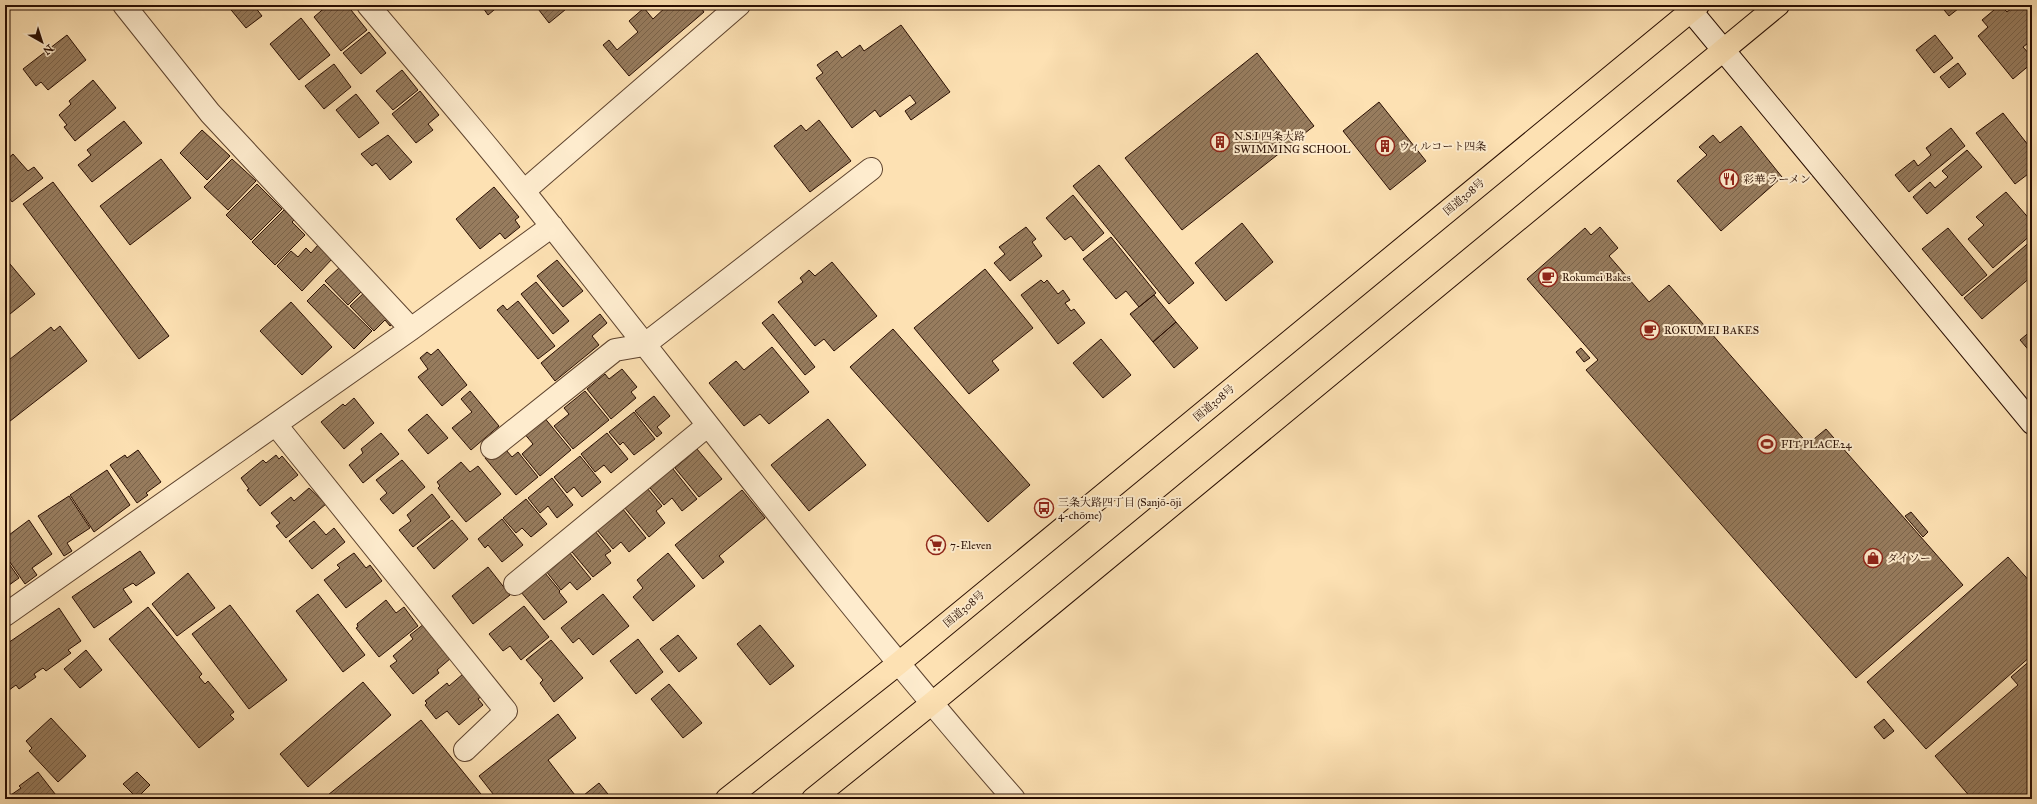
<svg xmlns="http://www.w3.org/2000/svg" width="2037" height="804" font-family="'IM FELL Great Primer','Noto Serif JP',serif">
	<style>
		.building { fill: url(#building-hatch); stroke: #290e02 }
		.lines { fill: none; stroke-linecap: round; stroke-linejoin: round }
		.street-casing { stroke: #5e432e; stroke-width: 24 }
		.secondary-casing { stroke: #290e02; stroke-width: 24 }
		.highway-casing { stroke: #290e02; stroke-width: 24 }
		.street { stroke: #feecce; stroke-width: 22 }
		.secondary { stroke: #feecce; stroke-width: 22 }
		.highway { stroke: #fde1b3; stroke-width: 22 }
		.labels { text-anchor: middle; dominant-baseline: central; stroke-width: 4; stroke-linejoin: round; paint-order: stroke }
		.poi-label { font-size: 11px; fill: #290e02; stroke: #feecce; text-anchor: start }
		.street-label { font-size: 11px; fill: #290e02; stroke: #feecce }
	</style>
	<defs>
		<pattern id="building-hatch" width="6" height="6" patternUnits="userSpaceOnUse"><rect width="6" height="6" fill="#977c5e"/><path d="M-1 1l2-2M0 6l6-6M5 7l2-2" fill="none" stroke="#7b644b"/></pattern>
	</defs>
	<rect width="100%" height="100%" fill="#fde1b3"/>
	<filter id="stains"><feTurbulence type="fractalNoise" baseFrequency=".005" numOctaves="4"/><feColorMatrix values="0 0 0 0 .2 0 0 0 0 .09 0 0 0 0 .02 0 0 0 .5 -.17"/></filter>
	<radialGradient id="worn" r=".72"><stop offset=".6" stop-color="#630" stop-opacity="0"/><stop offset="1" stop-color="#630" stop-opacity=".3"/></radialGradient>
	<!-- building -->
	<path class="building" d="M227,5H258L255,7L262,16L246,28Z
		M328,5H347L367,30L341,51L314,17Z
		M481,5H500L488,15Z
		M535,5H571L549,23Z
		M668,5H699L704,12L629,76L603,45L609,40L617,50L638,32L629,21L644,8L653,19Z
		M1940,5H1963L1949,16Z
		M2000,5L2007,12L2016,5H2032V40L2023,47L2032,57V63L2013,79L1978,36L1988,27L1982,20Z
		M301,18L330,55L299,80L270,44Z
		M901,25L950,92L911,120L905,111L916,103L910,95L880,117L875,110L852,128L816,78L823,73L817,65L837,51L842,58L860,45L864,51Z
		M369,32L386,53L361,74L343,53Z
		M67,35L86,60L48,90L41,82L36,86L23,69Z
		M1935,35L1953,58L1934,73L1916,50Z
		M1257,53L1314,126L1182,230L1125,158Z
		M1958,63L1966,74L1949,88L1940,77Z
		M334,64L351,87L324,109L305,86Z
		M402,70L418,90L393,110L376,91Z
		M93,80L116,108L75,141L64,127L67,125L59,115L71,104L69,101Z
		M420,91L439,115L428,124L433,130L416,143L392,114Z
		M356,94L379,123L359,138L336,110Z
		M1379,102L1426,161L1390,190L1343,131Z
		M2003,113L2032,150V171L2015,184L1976,133Z
		M819,120L851,161L810,192L774,146L801,125L806,131Z
		M124,121L142,143L92,182L78,165L91,155L87,150Z
		M1741,126L1782,177L1721,231L1677,181L1707,155L1699,147L1713,135L1720,143Z
		M1951,128L1965,146L1909,192L1895,175L1914,160L1918,166L1931,155L1926,148Z
		M202,130L230,156L207,180L180,153Z
		M388,135L412,162L390,180L376,163L372,166L361,154Z
		M1967,150L1982,167L1927,214L1913,197L1930,182L1935,188L1948,177L1942,171Z
		M13,154L28,171L34,167L43,178L12,202L10,199L5,203V161Z
		M161,159L191,198L130,245L100,206Z
		M232,159L256,181L228,210L204,187Z
		M1099,165L1194,283L1169,304L1073,186Z
		M53,182L169,336L139,359L23,204Z
		M257,184L282,209L251,240L226,215Z
		M494,187L519,217L515,220L520,227L505,239L500,233L480,249L456,219Z
		M2006,192L2032,222V234L1993,268L1968,239L1984,225L1976,217Z
		M1073,195L1104,233L1083,251L1071,236L1065,240L1046,218Z
		M284,210L294,220L292,222L305,235L275,265L252,242Z
		M1242,223L1273,262L1226,301L1195,263Z
		M1026,227L1036,239L1032,242L1042,256L1010,281L994,263L1005,254L999,247Z
		M1600,227L1618,248L1609,256L1649,302L1669,285L1808,444L1826,429L1963,585L1856,678L1586,370L1598,360L1527,279L1585,228L1591,235Z
		M1948,228L1987,275L1962,296L1922,249Z
		M1111,237L1156,293L1139,307L1126,291L1116,299L1083,259Z
		M2032,240V276L1982,319L1964,298Z
		M318,245L332,259L302,291L277,266L291,251L298,257L306,248L311,253Z
		M5,258L35,294L5,318Z
		M557,260L583,291L563,307L537,276Z
		M832,262L877,316L834,351L824,339L815,346L778,302L803,282L800,278L809,270L815,276Z
		M340,267L363,290L348,305L325,281Z
		M985,269L1033,328L992,361L999,370L969,394L914,328Z
		M1041,280L1044,283L1047,280L1058,294L1063,290L1070,300L1065,303L1071,311L1074,309L1085,323L1058,344L1021,295Z
		M536,282L569,321L553,334L521,294Z
		M324,284L372,331L354,349L307,301Z
		M366,291L396,321L390,326L385,320L374,331L350,306Z
		M1154,295L1176,322L1153,342L1130,314Z
		M518,301L555,346L538,359L497,310L503,305L507,310Z
		M291,302L332,347L302,375L260,331Z
		M600,314L607,323L592,336L599,345L555,381L541,363Z
		M773,314L815,367L805,375L762,323Z
		M1176,322L1198,348L1174,368L1153,342Z
		M60,326L87,361L5,425V363L51,327L54,331Z
		M893,329L1030,485L988,522L850,367Z
		M2032,330V354L2020,340Z
		M1101,339L1131,375L1103,398L1073,363Z
		M772,347L809,392L769,424L760,414L744,426L709,383L736,361L744,370Z
		M1581,348L1590,358L1584,362L1576,352Z
		M438,349L467,385L442,406L418,377L428,369L420,358L427,352L431,355Z
		M622,369L637,387L631,392L636,398L611,419L587,389L605,374L609,379Z
		M470,391L499,426L471,450L452,428L472,412L461,399Z
		M585,391L609,420L573,449L554,426L569,414L564,408Z
		M654,396L670,416L657,427L662,433L657,437L635,411Z
		M354,398L374,423L344,449L321,422L343,404L345,406Z
		M634,412L655,439L634,455L623,442L620,445L609,432Z
		M427,414L448,438L428,454L408,430Z
		M543,416L571,450L540,476L522,454L533,444L523,432Z
		M828,419L866,465L809,511L771,465Z
		M381,433L399,454L363,483L349,465L363,453L361,449Z
		M607,433L628,459L611,473L604,465L595,472L581,454Z
		M501,444L512,457L518,452L538,477L516,495L485,458Z
		M697,449L722,479L699,497L675,468Z
		M138,450L161,482L146,493L148,495L137,503L110,465L125,455L127,458Z
		M276,455L279,459L282,456L298,475L260,506L247,490L249,489L241,478L263,460L266,463Z
		M580,456L601,482L582,497L574,487L567,493L554,477Z
		M402,460L425,487L393,514L380,499L387,493L376,480Z
		M461,462L470,472L478,466L501,494L466,522L438,488L440,486L437,482Z
		M669,464L697,499L682,511L672,498L664,505L646,483Z
		M107,470L130,505L94,532L70,495Z
		M552,478L573,505L557,518L548,506L540,513L528,498Z
		M309,488L326,504L286,538L276,526L280,523L271,513L291,497L294,501Z
		M647,488L662,506L656,511L665,523L649,537L624,507Z
		M742,490L765,518L719,556L724,562L703,579L675,545Z
		M432,494L450,517L413,547L399,530L411,521L407,515Z
		M69,496L90,528L67,543L72,551L64,556L38,516Z
		M526,499L547,524L531,537L522,528L516,533L503,518Z
		M622,508L646,538L629,552L621,542L613,549L597,530Z
		M1911,512L1928,532L1923,537L1905,516Z
		M502,519L523,545L502,562L488,545L485,548L478,539Z
		M29,520L52,554L32,568L37,575L25,584L5,555V538Z
		M452,520L468,539L434,569L417,548Z
		M314,521L326,535L334,528L345,542L312,569L289,541Z
		M591,526L611,551L605,555L611,563L593,577L567,546Z
		M565,547L591,579L577,590L570,582L561,590L542,566Z
		M140,551L155,573L136,586L133,583L123,589L132,602L94,628L72,597Z
		M354,553L366,568L370,565L382,581L346,608L324,580L340,568L337,565Z
		M668,553L695,586L653,621L633,597L643,588L637,580Z
		M2008,557L2032,584V655L1926,749L1867,682Z
		M5,558L19,578L5,588Z
		M488,567L510,595L473,624L452,596Z
		M540,567L560,591L559,592L567,602L544,620L516,586Z
		M188,573L215,608L177,636L152,604Z
		M318,594L365,655L343,672L296,611Z
		M603,594L629,626L593,655L579,638L573,643L561,628Z
		M386,600L396,613L404,607L418,626L379,657L356,628L358,627L357,624Z
		M230,605L287,680L249,709L192,634Z
		M524,606L549,637L521,660L510,646L503,651L489,634Z
		M148,607L202,674L199,677L205,684L208,681L234,712L230,715L234,719L199,748L109,639Z
		M59,608L81,641L68,650L71,653L46,671L43,668L34,674L36,677L19,689L16,685L5,693V645Z
		M424,624L451,658L437,670L439,673L413,694L390,666L397,661L393,656L413,639L410,635Z
		M760,625L794,666L770,685L737,644Z
		M678,635L697,658L679,672L660,649Z
		M638,639L663,672L636,694L610,661Z
		M551,640L583,678L554,702L540,683L543,680L526,660Z
		M86,650L102,670L80,688L64,669Z
		M2032,659V799H1972L1935,756L2018,685L2011,677Z
		M463,674L482,696L478,699L483,705L459,725L447,711L436,719L425,705L427,703L425,701L447,683L449,686Z
		M363,682L391,715L308,787L280,754Z
		M669,684L702,723L683,738L651,699Z
		M558,714L576,738L548,760L578,799H497L479,776Z
		M51,718L86,756L58,782L29,751L32,748L26,741Z
		M1884,719L1894,731L1884,739L1874,727Z
		M421,720L485,799H323Z
		M38,772L59,799H5L21,788L19,786Z
		M137,772L150,785L137,798L123,784Z
		M599,783L612,799H579Z"/>
	<g class="lines">
		<defs>
			<path id="street" d="M124,5L210,113L411,329
				M368,5C421,68 475,130 526,194C688,397 843,604 1014,799
				M524,191L739,5
				M276,425L506,711L465,750
				M492,448L615,350L644,345L871,169
				M515,584L707,426
				M5,615L411,329L552,226"/>
			<path id="secondary" d="M1691,11L2032,423"/>
			<path id="highway" d="M727,799L899,663L1698,5
				M813,799L931,704L1778,5"/>
		</defs>
		<!-- street casing -->
		<use href="#street" class="street-casing"/>
		<!-- secondary casing -->
		<use href="#secondary" class="secondary-casing"/>
		<!-- highway casing -->
		<use href="#highway" class="highway-casing"/>
		<!-- street -->
		<use href="#street" class="street"/>
		<!-- secondary -->
		<use href="#secondary" class="secondary"/>
		<!-- highway -->
		<use href="#highway" class="highway"/>
	</g>
	<!-- icons -->
	<defs>
		<symbol id="building-ring" viewBox="-11 -11 22 22"><circle r="9.5" fill="#feecce" stroke="#8f2418" stroke-width="1.5"/><path d="M-4-6H4V6H1V3H-1V6H-4ZM-2.5-4.3h1.7v1.8h-1.7ZM.8-4.3h1.7v1.8H.8ZM-2.5-1h1.7V.8h-1.7ZM.8-1h1.7V.8H.8Z" fill="#8f2418"/></symbol>
		<symbol id="restaurant-ring" viewBox="-11 -11 22 22"><circle r="9.5" fill="#feecce" stroke="#8f2418" stroke-width="1.5"/><path d="M-5-6h1v4h1v-4h1v4h1v-4h1v5L-1.5 .5V6h-2V.5L-5-1ZM5-6V6H3V1.5H1.5Q1.5-4 5-6Z" fill="#8f2418"/></symbol>
		<symbol id="cafe-ring" viewBox="-11 -11 22 22"><circle r="9.5" fill="#feecce" stroke="#8f2418" stroke-width="1.5"/><path d="M-5.5-4.5H6V0H3Q3 3.5 0 3.5H-2.5Q-5.5 3.5-5.5 0ZM3-3.2v2h1.7v-2ZM-6 4.5H4V6H-6Z" fill="#8f2418"/></symbol>
		<symbol id="stadium-ring" viewBox="-11 -11 22 22"><circle r="9.5" fill="#feecce" stroke="#8f2418" stroke-width="1.5"/><path d="M0-5a6.5 5 0 1 0 0 10a6.5 5 0 1 0 0-10ZM-3.5-1.8h7v3.6h-7Z" fill="#8f2418"/></symbol>
		<symbol id="bus-ring" viewBox="-11 -11 22 22"><circle r="9.5" fill="#feecce" stroke="#8f2418" stroke-width="1.5"/><path d="M-5-6H5V4H4V6H2V4H-2V6H-4V4H-5ZM-3.5-4V0h7V-4ZM-3.5 1.2v1.5H-2V1.2ZM2 1.2v1.5H3.5V1.2Z" fill="#8f2418"/></symbol>
		<symbol id="supermarket-ring" viewBox="-11 -11 22 22"><circle r="9.5" fill="#feecce" stroke="#8f2418" stroke-width="1.5"/><path d="M-6-5.5h2.5l.6 2H6L4.5 2H-2.5L-4.4-4H-6ZM-1.5 3.2a1.3 1.3 0 1 0 .1 0ZM3 3.2a1.3 1.3 0 1 0 .1 0Z" fill="#8f2418"/></symbol>
		<symbol id="shop-ring" viewBox="-11 -11 22 22"><circle r="9.5" fill="#feecce" stroke="#8f2418" stroke-width="1.5"/><path d="M-5-2.5h2.3a2.7 3.5 0 0 1 5.4 0H5L5.5 6h-11ZM-1.5-2.5h3a1.5 2.3 0 0 0-3 0Z" fill="#8f2418"/></symbol>
	</defs>
	<g fill-rule="evenodd">
		<use href="#building-ring" x="1209" y="131" width="22" height="22"/>
		<use href="#building-ring" x="1374" y="135" width="22" height="22"/>
		<use href="#restaurant-ring" x="1718" y="168" width="22" height="22"/>
		<use href="#cafe-ring" x="1537" y="266" width="22" height="22"/>
		<use href="#cafe-ring" x="1639" y="319" width="22" height="22"/>
		<use href="#stadium-ring" x="1756" y="433" width="22" height="22"/>
		<use href="#bus-ring" x="1033" y="497" width="22" height="22"/>
		<use href="#supermarket-ring" x="925" y="534" width="22" height="22"/>
		<use href="#shop-ring" x="1862" y="547" width="22" height="22"/>
	</g>
	<g class="labels">
		<!-- poi labels -->
		<g class="poi-label">
			<text x="1234" y="136">N.S.I 四条大路<tspan x="1234" dy="13">SWIMMING SCHOOL</tspan></text>
			<text x="1399" y="146">ウィルコート四条</text>
			<text x="1743" y="179">彩華 ラーメン</text>
			<text x="1562" y="277">Rokumei Bakes</text>
			<text x="1664" y="330">ROKUMEI BAKES</text>
			<text x="1781" y="444">FIT PLACE24</text>
			<text x="1058" y="502">三条大路四丁目 (Sanjō-ōji<tspan x="1058" dy="13">4-chōme)</tspan></text>
			<text x="950" y="545">7-Eleven</text>
			<text x="1887" y="558">ダイソー</text>
		</g>
		<!-- street labels -->
		<g class="street-label">
			<text transform="translate(1464 197) rotate(-40)">国道308号</text>
			<text transform="translate(1214 403) rotate(-40)">国道308号</text>
			<text transform="translate(964 609) rotate(-40)">国道308号</text>
		</g>
	</g>
	<!-- margin -->
	<rect width="2037" height="804" fill="none" stroke="#fde1b3" stroke-width="20"/>
	<rect x="6" y="6" width="2025" height="792" fill="none" stroke="#290e02" stroke-width="2"/>
	<rect x="10" y="10" width="2017" height="784" fill="none" stroke="#290e02"/>
	<!-- north arrow -->
	<g transform="translate(42 42) rotate(141)" stroke="#feecce" stroke-width="3" paint-order="stroke">
	<path d="M0-3L7 15L0 10L-7 15Z" fill="#290e02"/>
	<text y="-6" font-size="11" font-weight="bold" text-anchor="middle" fill="#290e02">N</text>
	</g>
	<rect width="100%" height="100%" filter="url(#stains)"/>
	<rect width="100%" height="100%" fill="url(#worn)"/>
</svg>
